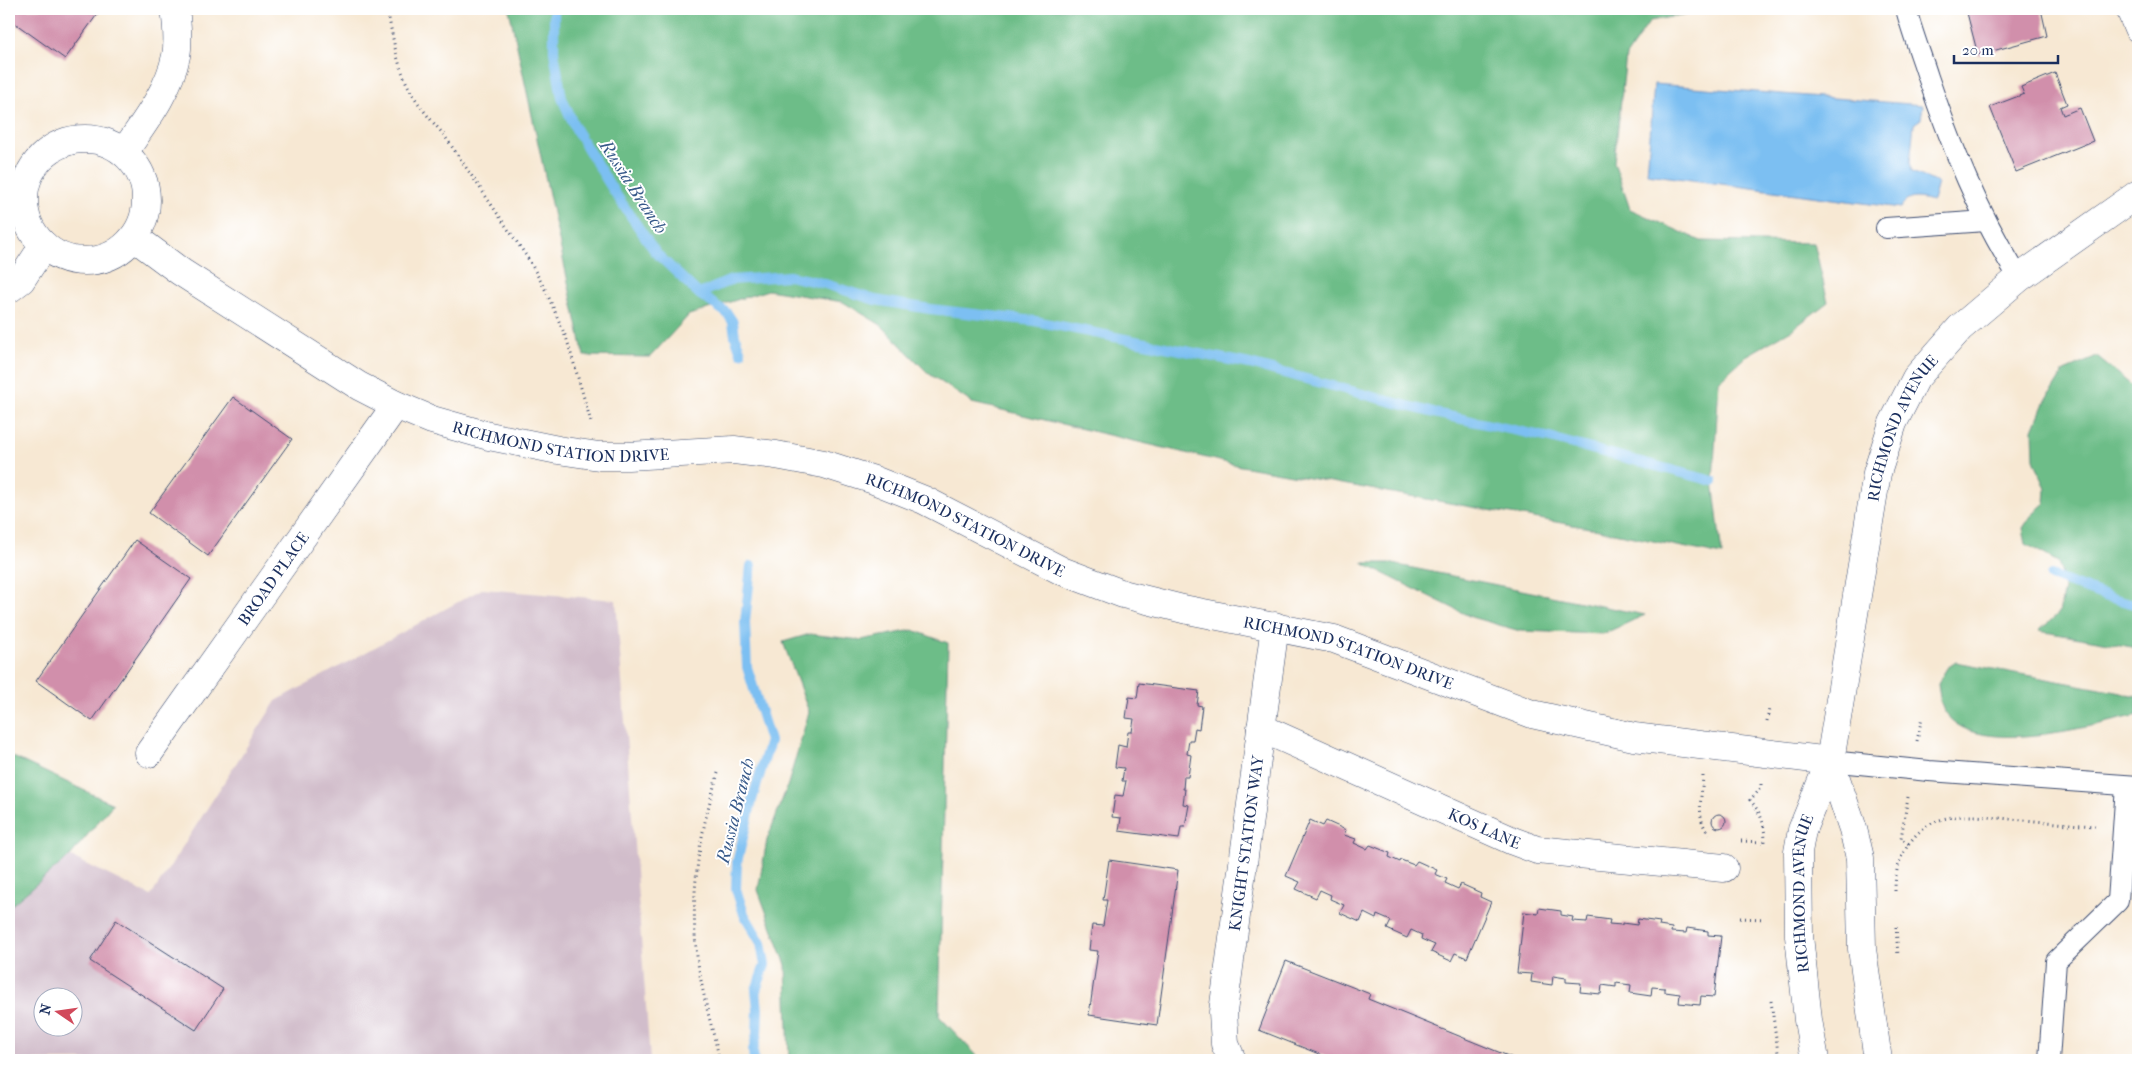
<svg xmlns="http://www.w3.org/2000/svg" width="2147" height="1069" font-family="'IM FELL French Canon',serif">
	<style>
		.industrial { fill: #d1bdcb; fill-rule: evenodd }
		.forest { fill: #6dbd88; stroke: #447673 }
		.water { fill: #7cbff2; stroke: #4c77a8 }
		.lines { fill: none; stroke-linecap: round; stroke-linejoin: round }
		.stream { stroke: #7cbff2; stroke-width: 10 }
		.building { fill: #d18fab }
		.service-casing { stroke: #3c4b70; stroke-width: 22 }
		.minor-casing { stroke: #3c4b70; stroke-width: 29 }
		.path { stroke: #3c4b70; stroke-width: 3; stroke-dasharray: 1 4; stroke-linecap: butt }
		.service { stroke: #fff; stroke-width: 20 }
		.minor { stroke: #fff; stroke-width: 28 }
		.labels { text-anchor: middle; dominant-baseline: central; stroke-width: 4; stroke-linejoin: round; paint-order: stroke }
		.street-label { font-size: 16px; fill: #1b2f5e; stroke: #fff }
		.water-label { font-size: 18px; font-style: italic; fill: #385a8a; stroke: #fff }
	</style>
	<rect width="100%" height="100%" fill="#fff"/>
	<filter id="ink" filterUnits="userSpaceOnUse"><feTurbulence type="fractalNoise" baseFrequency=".02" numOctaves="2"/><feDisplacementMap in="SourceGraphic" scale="10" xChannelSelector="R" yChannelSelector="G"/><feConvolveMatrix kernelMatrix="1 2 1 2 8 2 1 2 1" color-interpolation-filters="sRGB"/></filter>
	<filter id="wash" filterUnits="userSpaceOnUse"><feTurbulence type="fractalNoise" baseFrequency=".0096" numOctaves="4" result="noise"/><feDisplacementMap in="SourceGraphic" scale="20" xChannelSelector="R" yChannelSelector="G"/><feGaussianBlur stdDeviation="1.12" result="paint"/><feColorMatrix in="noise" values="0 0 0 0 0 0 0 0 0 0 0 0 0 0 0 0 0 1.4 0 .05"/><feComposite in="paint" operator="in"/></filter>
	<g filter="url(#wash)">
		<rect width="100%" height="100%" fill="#f7e8d3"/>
		<!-- industrial -->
		<path class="industrial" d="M482,589L616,600L650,1060H9V907L70,856L151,896L276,701ZM42,996H72V1026H42Z"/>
		<!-- forest -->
		<path class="forest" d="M509,9H1712L1650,21L1626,56L1614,162L1630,209L1701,241L1814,243L1828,302L1793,329L1746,356L1719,381L1713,481L1722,555L1584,527L1241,466L972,403L928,373L881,325L843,302L768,290L689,315L650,357L584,356Z
			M2097,357L2131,385L2138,386V648L2039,631L2059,613L2065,584L2058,562L2026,544L2023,528L2033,513L2045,503L2046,489L2034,459L2033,430L2043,405L2064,371Z
			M1362,563H1388L1645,615L1603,634L1520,631L1471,617Z
			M913,630L948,643L939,1016L981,1060H789L786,965L758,890L767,840L788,784L809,712L783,642L810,634L861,640Z
			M1956,662L2138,696V715C2094,725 1970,761 1943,709C1940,702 1939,691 1938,683L1947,668Z
			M9,755L113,804L70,856L9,907Z"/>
		<!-- water -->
		<path class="water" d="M1654,84L1923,105L1921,119L1914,124L1910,162L1912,172L1938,183L1933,201C1919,198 1909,194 1900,208L1647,174Z"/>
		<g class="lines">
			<!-- stream -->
			<path class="stream" d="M554,9V52L562,98L576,130L613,190L656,253L699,294L727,313L733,322L735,336L741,353
				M699,294L731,280L789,276L822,283L875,300L930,309L1035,321L1250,364L1434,413L1546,437L1713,481
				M751,566L745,622L747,667L770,741L752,800L737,862L736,889L744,914L761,943L765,965L756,990L758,1010L757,1034L753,1051L754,1060
				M2051,576L2108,597L2138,605"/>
		</g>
		<g id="blocks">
			<!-- building -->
			<path class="building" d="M9,9H101L65,59L9,19Z
				M1966,9H2041L2047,36L1978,55Z
				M2055,73L2067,104L2060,107L2063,115L2080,108L2093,141L2016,172L1990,107L2024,94L2021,87Z
				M233,397L292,439L208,556L149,513Z
				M135,540L191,579L92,721L36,681Z
				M1139,683L1199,691L1197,705L1202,706L1199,729L1195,728L1193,740H1189L1187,754L1191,755L1188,777H1184L1183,789H1185L1183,804L1189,805L1185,827H1181L1179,839L1119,831L1121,818L1112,817L1115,795L1123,796L1126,781H1122L1124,768L1115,767L1118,745L1126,747L1128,732H1132L1134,719L1126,718L1129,697L1137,698Z
				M1712 821a7 7 0 1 1 14 0a7 7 0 1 1-14 0Z
				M1310,820L1323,826L1326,821L1346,830L1344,835L1356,839L1354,843L1367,849L1370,845L1390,853L1389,857L1400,862L1401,860L1414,865L1417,861L1437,870L1435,874L1447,879L1445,883L1458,889L1461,884L1481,893L1480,897L1491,902L1467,958L1455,953L1451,961L1431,952L1435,945L1421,939L1422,935L1411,930L1407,938L1387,929L1391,921L1377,915L1376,919L1364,913L1360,922L1340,913L1344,905L1330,899L1331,895L1320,890L1316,898L1296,889L1300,882L1286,876Z
				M1109,860L1178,870L1157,1025L1089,1015L1098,951L1089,950L1092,925L1103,926L1107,900H1103Z
				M1539,908L1561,911V915L1573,917L1572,921L1587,922L1588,917L1610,920L1609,924L1622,925V923L1637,925L1638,919L1660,922L1659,926L1672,928L1671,932L1686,933L1687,928L1708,931V935L1721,936L1714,997L1701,996L1700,1005L1679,1003L1680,994L1665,992V988L1652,987L1651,996L1630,993L1631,985L1616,983V987L1602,985L1601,994L1580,992L1581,983L1566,982V978L1553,976L1552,985L1531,982L1532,974L1517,973L1524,912L1538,914Z
				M116,920L223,989L196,1030L90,961Z
				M1286,961L1370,994L1368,999L1518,1060H1334L1259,1030Z"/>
		</g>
	</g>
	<g filter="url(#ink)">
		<use href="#blocks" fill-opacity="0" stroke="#3c4b70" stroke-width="1"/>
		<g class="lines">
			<defs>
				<path id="service" d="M1906,9C1912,32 1921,55 1928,77C1953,150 1978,213 2019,278
					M1886,228L1986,221
					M1830,761L1929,771L2138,786
					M2049,1060L2056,961L2118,901L2126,786"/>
				<g id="minor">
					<path d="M2130,9L2138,28"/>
					<circle cx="85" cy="200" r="61"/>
					<path d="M124,152C144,123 169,91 176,56C179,41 177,24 175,9"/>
					<path id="s1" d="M134,237L181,272L359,386L396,405L432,420L489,436L558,450L599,456H628L734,450L776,455L824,464L874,480L924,500L1062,571L1123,594L1183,609L1334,639L1532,714L1634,737L1830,761"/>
					<path d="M9,289L21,280L44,245"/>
					<path id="s2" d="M1261,728L1513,841L1537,850L1724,868"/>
					<path id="s3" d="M149,753L396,405"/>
					<path d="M1830,761L1853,829L1860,858L1862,949L1878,1060"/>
					<path id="s4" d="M1232,1060L1225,1044L1223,1012L1275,626"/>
					<path id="s5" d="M1815,1060L1808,1020L1799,936L1798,852L1802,830L1830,761L1877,473L1893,423L1916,378L1960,328L2019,278L2138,194"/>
				</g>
			</defs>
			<!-- service casing -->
			<use href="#service" class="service-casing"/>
			<!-- minor casing -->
			<use href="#minor" class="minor-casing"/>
			<!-- path -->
			<path class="path" d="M387,9C392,32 395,55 404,77C412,98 429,118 444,135L529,260L546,291L567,340L591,422
				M1767,721L1769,709
				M1917,741L1922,717
				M718,773C698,838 687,907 700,975C705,1004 713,1032 720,1060
				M1703,776C1702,796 1695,818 1709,834
				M1761,784V788L1750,800C1763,815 1765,827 1765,845
				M1908,797L1901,838L1909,844
				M1741,841L1765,842
				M1895,891C1895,871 1899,857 1911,841C1936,808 1974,816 2010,819C2038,821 2066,824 2095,826
				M1740,918L1765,919
				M1896,927L1898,956
				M1771,1001L1779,1060"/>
			<!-- service -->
			<use href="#service" class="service"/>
			<!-- minor -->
			<use href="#minor" class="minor"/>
		</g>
	</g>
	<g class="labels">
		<!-- street labels -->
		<g class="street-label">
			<text stroke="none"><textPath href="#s5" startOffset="649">RICHMOND AVENUE</textPath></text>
			<text stroke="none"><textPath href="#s1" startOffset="482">RICHMOND STATION DRIVE</textPath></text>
			<text stroke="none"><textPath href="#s1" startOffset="902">RICHMOND STATION DRIVE</textPath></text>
			<text stroke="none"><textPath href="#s3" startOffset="214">BROAD PLACE</textPath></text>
			<text stroke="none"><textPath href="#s1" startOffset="1308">RICHMOND STATION DRIVE</textPath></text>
			<text stroke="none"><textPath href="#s2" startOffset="245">KOS LANE</textPath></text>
			<text stroke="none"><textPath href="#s4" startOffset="220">KNIGHT STATION WAY</textPath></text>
			<text stroke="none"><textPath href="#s5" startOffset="168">RICHMOND AVENUE</textPath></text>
		</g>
		<!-- water labels -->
		<g class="water-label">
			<text transform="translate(633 187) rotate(57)">Russia Branch</text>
			<text transform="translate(736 811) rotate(-76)">Russia Branch</text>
		</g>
	</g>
	<!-- margin -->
	<rect width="2147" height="1069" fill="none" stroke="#fff" stroke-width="30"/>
	<!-- north arrow -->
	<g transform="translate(58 1012) rotate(283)"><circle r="24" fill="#ffffff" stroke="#a4acbf"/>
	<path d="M0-4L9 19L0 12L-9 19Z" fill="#d1495b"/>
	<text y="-8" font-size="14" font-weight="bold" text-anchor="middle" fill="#1b2f5e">N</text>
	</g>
	<!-- scale -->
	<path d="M1954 55v8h104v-8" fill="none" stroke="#1b2f5e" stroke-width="2.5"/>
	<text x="1962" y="55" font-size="15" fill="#1b2f5e" stroke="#ffffff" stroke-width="4" paint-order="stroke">20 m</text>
</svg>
